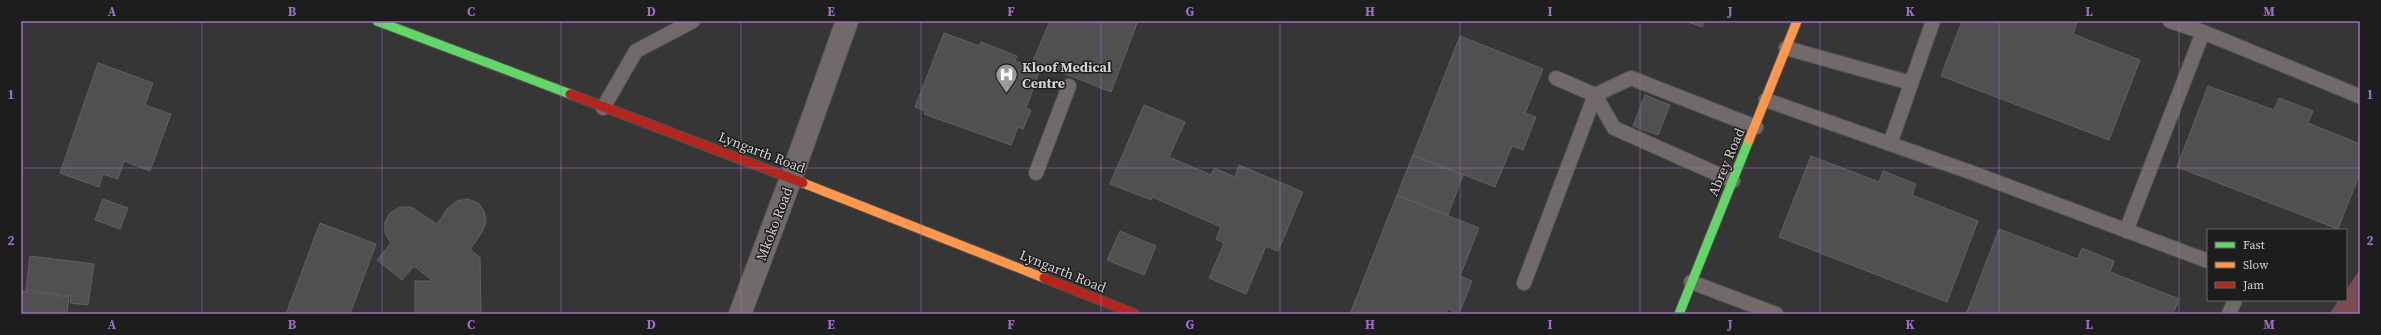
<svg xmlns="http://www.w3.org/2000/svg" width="2381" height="335" font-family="'Source Serif 4',serif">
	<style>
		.green { fill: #794c51 }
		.building { fill: #515050; stroke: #626060 }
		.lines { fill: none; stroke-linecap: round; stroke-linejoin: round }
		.lane-casing { stroke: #535252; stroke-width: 16 }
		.street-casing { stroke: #535252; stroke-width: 24 }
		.fast-casing { stroke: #535252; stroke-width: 11 }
		.slow-casing { stroke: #535252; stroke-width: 11 }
		.jam-casing { stroke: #535252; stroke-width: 11 }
		.lane { stroke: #726a6a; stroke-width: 14 }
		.street { stroke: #726a6a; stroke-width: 22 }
		.fast { stroke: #63d668; stroke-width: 9 }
		.slow { stroke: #ff974d; stroke-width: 9 }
		.jam { stroke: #b3261e; stroke-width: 9 }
		.grid { fill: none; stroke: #9e6ec6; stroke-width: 1; stroke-opacity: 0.55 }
		.labels { text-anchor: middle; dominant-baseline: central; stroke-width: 3; stroke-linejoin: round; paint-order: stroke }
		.poi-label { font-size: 14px; font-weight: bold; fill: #d3d1d1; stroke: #1e1d1d; text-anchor: start }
		.street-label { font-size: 14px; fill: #d3d1d1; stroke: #1e1d1d }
		.neatline { fill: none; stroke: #9e6ec6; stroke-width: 1.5 }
		.grid-label { font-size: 13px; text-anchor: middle; font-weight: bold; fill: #9e6ec6 }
	</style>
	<rect width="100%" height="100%" fill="#373636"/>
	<!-- green -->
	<path class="green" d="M2360,269V314H2329L2339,300H2346V290Z"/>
	<!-- building -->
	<path class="building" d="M1050,21H1138L1111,92L1033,61Z
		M1686,21H1705L1702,27Z
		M1962,21H2074L2077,22L2073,34L2140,60L2109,140L1941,76Z
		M944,33L979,46L981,42L1017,56L1015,61L1040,70L1026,108L1031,110L1023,129L1018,127L1011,145L924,114L926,111L915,107Z
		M1460,36L1543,69L1525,113L1536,117L1523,150L1512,146L1495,187L1413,155Z
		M98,63L153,83L145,105L171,114L150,171L124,161L118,179L103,174L99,187L60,173Z
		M2208,86L2274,110L2279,98L2313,111L2308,123L2360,144V173L2338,229L2177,167Z
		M1645,95L1670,105L1658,135L1633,126Z
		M1144,105L1185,122L1169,157L1211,175L1214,168L1235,177L1239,165L1303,192L1278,251L1266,246L1246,294L1209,278L1224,243L1216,239L1221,227L1152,197L1151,200L1110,184Z
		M1413,155L1463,175L1448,215L1397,195Z
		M1811,156L1879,182L1883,171L1916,184L1912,195L1978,221L1947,302L1779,237Z
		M1397,195L1479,228L1460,276L1472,281L1459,314L1448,309L1446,314H1350Z
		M103,199L128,208L120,229L95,220Z
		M468,199L478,203L484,211L486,222L482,232L470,250L480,257L481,314H415V281H433L414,266L402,280L377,260L391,243L385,233V222L390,213L400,207H411L437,224L448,208L457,201Z
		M320,223L376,244L350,314H286Z
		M1999,229L2078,259L2082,248L2114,261L2110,272L2179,299L2173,314H1972L1967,312Z
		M1120,231L1156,246L1144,275L1107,260Z
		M30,256L94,264L88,305L70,303L71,296L26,290Z
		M22,291L69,297L67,314H21Z"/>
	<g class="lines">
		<defs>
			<path id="lane" d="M2170,21L2203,32L2359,96
				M1786,48L1911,83
				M1556,78L1595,95L1614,128L1733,181
				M1766,100L1970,172L2208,261
				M603,108L636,51L693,21
				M1890,144L1933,21
				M1036,173L1069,86
				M2126,231L2203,32
				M1691,282L1776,314
				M1524,283L1595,95L1631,78L1756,127
				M2229,314L2235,300"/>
			<path id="street" d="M740,314L791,178L847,21"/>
			<path id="fast" d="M377,21L570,94
				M1679,314L1749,140"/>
			<path id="slow" d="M1749,140L1797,21
				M803,183L1044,278"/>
			<path id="jam" d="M570,94L803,183
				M1044,278L1135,314"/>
		</defs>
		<!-- lane casing -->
		<use href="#lane" class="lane-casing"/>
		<!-- street casing -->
		<use href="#street" class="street-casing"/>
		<!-- fast casing -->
		<use href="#fast" class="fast-casing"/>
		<!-- slow casing -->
		<use href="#slow" class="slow-casing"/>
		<!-- jam casing -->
		<use href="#jam" class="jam-casing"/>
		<!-- lane -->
		<use href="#lane" class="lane"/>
		<!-- street -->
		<use href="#street" class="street"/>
		<!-- fast -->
		<use href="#fast" class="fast"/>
		<!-- slow -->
		<use href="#slow" class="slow"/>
		<!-- jam -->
		<use href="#jam" class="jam"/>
	</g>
	<!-- grid -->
	<path class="grid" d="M202,21V314M382,21V314M561,21V314M741,21V314M921,21V314M1101,21V314M1280,21V314M1460,21V314M1640,21V314M1820,21V314M1999,21V314M2179,21V314M21,168H2360"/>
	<!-- icons -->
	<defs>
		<symbol id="hospital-pin" viewBox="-11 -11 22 30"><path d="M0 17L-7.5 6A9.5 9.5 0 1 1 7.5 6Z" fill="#9c9b9b" stroke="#1e1d1d"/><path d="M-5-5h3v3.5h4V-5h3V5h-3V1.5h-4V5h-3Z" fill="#fff"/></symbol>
	</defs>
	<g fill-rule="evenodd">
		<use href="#hospital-pin" x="994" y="62" width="25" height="34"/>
	</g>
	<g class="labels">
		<!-- poi labels -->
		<g class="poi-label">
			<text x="1022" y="67">Kloof Medical<tspan x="1022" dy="16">Centre</tspan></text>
		</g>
		<!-- street labels -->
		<g class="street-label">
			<text transform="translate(762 152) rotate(21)">Lyngarth Road</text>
			<text transform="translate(1726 162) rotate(-67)">Abrey Road</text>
			<text transform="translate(774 224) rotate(-69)">Mkoko Road</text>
			<text transform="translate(1063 271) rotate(22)">Lyngarth Road</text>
		</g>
	</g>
	<!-- border -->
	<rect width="2381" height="335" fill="none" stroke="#1e1d1d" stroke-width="44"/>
	<!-- legend -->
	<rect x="2207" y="229" width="140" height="72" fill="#1e1d1d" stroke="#666565"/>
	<rect x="2215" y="242" width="20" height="6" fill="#63d668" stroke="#666565"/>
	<text x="2243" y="249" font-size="12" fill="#d3d1d1">Fast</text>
	<rect x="2215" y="262" width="20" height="6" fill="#ff974d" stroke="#666565"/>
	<text x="2243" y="269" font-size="12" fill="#d3d1d1">Slow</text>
	<rect x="2215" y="282" width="20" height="6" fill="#b3261e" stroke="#666565"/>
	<text x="2243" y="289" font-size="12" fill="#d3d1d1">Jam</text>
	<rect x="22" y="22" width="2337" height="291" class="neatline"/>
	<g class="grid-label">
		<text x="112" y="16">A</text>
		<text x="292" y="16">B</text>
		<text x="471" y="16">C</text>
		<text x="651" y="16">D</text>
		<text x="831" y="16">E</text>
		<text x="1011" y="16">F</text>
		<text x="1190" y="16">G</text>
		<text x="1370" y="16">H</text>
		<text x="1550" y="16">I</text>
		<text x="1730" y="16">J</text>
		<text x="1910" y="16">K</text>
		<text x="2089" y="16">L</text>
		<text x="2269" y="16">M</text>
		<text x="11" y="99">1</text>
		<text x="2370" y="99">1</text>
		<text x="11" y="245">2</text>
		<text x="2370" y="245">2</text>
		<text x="112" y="329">A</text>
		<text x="292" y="329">B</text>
		<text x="471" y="329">C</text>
		<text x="651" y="329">D</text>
		<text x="831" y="329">E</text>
		<text x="1011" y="329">F</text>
		<text x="1190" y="329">G</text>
		<text x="1370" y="329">H</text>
		<text x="1550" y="329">I</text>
		<text x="1730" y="329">J</text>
		<text x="1910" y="329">K</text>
		<text x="2089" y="329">L</text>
		<text x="2269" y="329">M</text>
	</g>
</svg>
